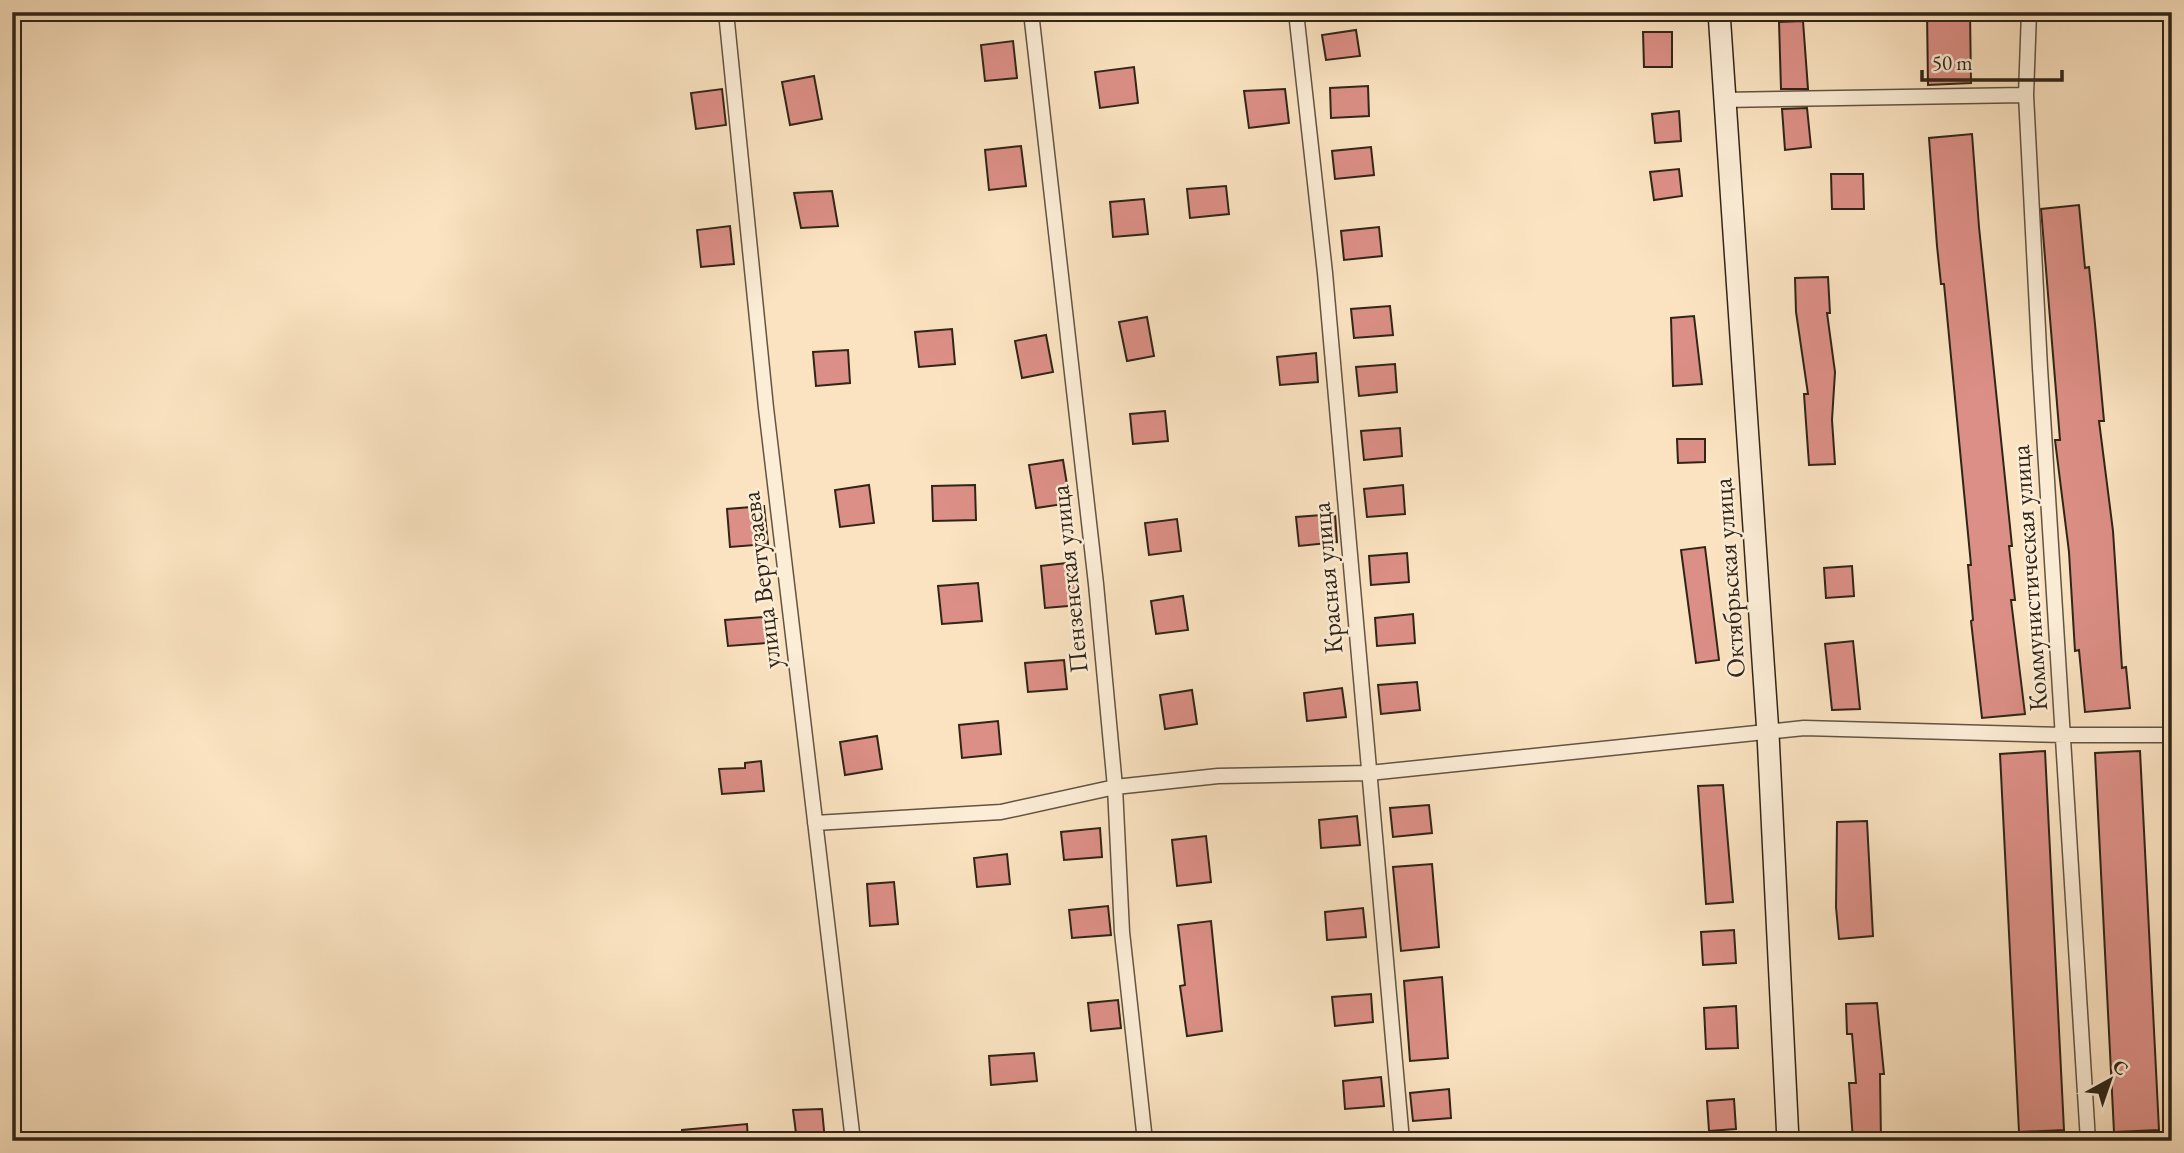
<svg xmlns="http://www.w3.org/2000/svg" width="2184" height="1153" font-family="'EB Garamond',serif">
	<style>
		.building { fill: #dc8f86; stroke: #302517; stroke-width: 2 }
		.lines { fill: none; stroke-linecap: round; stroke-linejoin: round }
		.street-casing { stroke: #635442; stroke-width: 17 }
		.secondary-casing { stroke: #302517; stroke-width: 24 }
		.street { stroke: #fcedd7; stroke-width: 14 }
		.secondary { stroke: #fcedd7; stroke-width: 21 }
		.labels { text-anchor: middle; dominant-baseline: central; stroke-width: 5; stroke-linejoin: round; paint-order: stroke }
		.street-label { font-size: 26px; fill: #302517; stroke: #fcedd7 }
	</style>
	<rect width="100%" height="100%" fill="#fbe3c1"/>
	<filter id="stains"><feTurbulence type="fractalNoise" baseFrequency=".00286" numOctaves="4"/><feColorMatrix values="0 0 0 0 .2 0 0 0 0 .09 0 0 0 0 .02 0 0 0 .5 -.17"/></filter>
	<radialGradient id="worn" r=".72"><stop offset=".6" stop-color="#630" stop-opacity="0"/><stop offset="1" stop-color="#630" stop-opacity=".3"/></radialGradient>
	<!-- building -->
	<path class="building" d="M1927,12H1970L1971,83L1928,85Z
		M1803,21L1808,89H1781L1779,22Z
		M1356,30L1360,56L1326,60L1322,35Z
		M1643,32H1672V67H1644Z
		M1013,41L1017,78L985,81L981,45Z
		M1134,67L1138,103L1100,108L1095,72Z
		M814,76L822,119L790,125L782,82Z
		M1368,86L1369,116L1331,118L1330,88Z
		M722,89L726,125L696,129L691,93Z
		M1285,89L1289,123L1249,128L1244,91Z
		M1807,108L1811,147L1785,150L1782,109Z
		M1679,111L1681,141L1655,143L1652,114Z
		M1972,134L1979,227L2012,546H2009L2015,600H2011L2025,714L1982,718L1971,621L1973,620L1968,565H1971L1944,284H1941L1937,246L1929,138Z
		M1021,146L1026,186L989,190L985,150Z
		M1371,147L1374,175L1335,179L1332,151Z
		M1679,169L1682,196L1654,200L1650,172Z
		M1831,174H1863L1864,209H1832Z
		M1226,186L1229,214L1190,218L1187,189Z
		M832,191L838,226L801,228L794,193Z
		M1144,199L1148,234L1113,237L1110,202Z
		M2079,205L2085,268L2089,267L2095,324L2104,421H2099L2113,531L2122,668L2126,667L2130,708L2085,712L2079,650L2075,651L2069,552L2055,440H2060L2041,209Z
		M730,226L734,264L701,267L697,230Z
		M1379,227L1382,256L1344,260L1341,231Z
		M1828,277L1830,313H1827L1835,372L1832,420L1835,464L1809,465L1804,394H1808L1796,312L1795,278Z
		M1390,306L1393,335L1354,338L1351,309Z
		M1694,316L1702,384L1673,386L1671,318Z
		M1147,317L1154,356L1127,361L1119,322Z
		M952,329L955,364L919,367L915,332Z
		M1046,335L1053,372L1022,378L1015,341Z
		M848,350L850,383L816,386L813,352Z
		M1316,353L1318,382L1280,385L1277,357Z
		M1395,364L1397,392L1359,396L1356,367Z
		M1165,411L1168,441L1133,444L1130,414Z
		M1400,428L1402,456L1364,460L1361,431Z
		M1677,439H1705V462L1678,463Z
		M1063,460L1070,503L1036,508L1029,465Z
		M869,485L874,523L840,527L835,490Z
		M975,485L976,520L933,521L932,486Z
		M1403,485L1405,514L1367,517L1364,489Z
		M764,506L768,544L730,547L727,509Z
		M1335,514L1337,542L1299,546L1296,517Z
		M1177,519L1181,551L1149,555L1145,523Z
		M1705,547L1719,660L1696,663L1681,550Z
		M1407,553L1409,582L1371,585L1369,556Z
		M1075,562L1080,605L1045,608L1041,566Z
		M1852,566L1854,596L1826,598L1824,568Z
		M978,583L982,621L942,624L938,586Z
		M1183,596L1188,630L1156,634L1151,601Z
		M1413,614L1415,643L1377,646L1375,618Z
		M763,617L766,643L728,646L725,620Z
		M1853,641L1860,709L1832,710L1825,644Z
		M1064,660L1067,689L1028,692L1025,663Z
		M1417,682L1420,710L1381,714L1378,685Z
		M1342,688L1346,717L1307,721L1304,693Z
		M1192,690L1197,724L1165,729L1160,695Z
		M998,721L1001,754L962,758L959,725Z
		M877,736L882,769L845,775L840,742Z
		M2045,751L2064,1130L2019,1132L2000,754Z
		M2140,751L2159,1130L2114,1132L2095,753Z
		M761,761L764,791L722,794L719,769L745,768V763Z
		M1723,785L1733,902L1706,904L1698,786Z
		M1429,805L1432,833L1393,837L1390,808Z
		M1357,816L1360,845L1321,848L1319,820Z
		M1867,821L1873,936L1839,939L1836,907L1837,822Z
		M1100,828L1102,857L1064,860L1061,832Z
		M1206,836L1211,882L1177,886L1172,840Z
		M1007,854L1010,884L977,887L974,858Z
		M1432,864L1439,947L1401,951L1393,867Z
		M894,882L898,924L870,926L867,884Z
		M1108,906L1111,935L1072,938L1069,910Z
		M1363,908L1366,937L1327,940L1325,912Z
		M1211,921L1222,1031L1187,1036L1180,986L1185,985L1178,925Z
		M1734,930L1736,963L1703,965L1701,932Z
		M1442,977L1448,1058L1410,1061L1404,981Z
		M1371,994L1373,1022L1335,1026L1332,997Z
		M1118,1000L1121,1028L1091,1031L1088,1003Z
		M1877,1003L1884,1074H1880L1881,1141H1853L1849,1083H1856L1852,1034H1847L1846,1004Z
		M1736,1006L1738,1048L1706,1049L1704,1008Z
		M1034,1053L1037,1081L991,1085L989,1056Z
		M1381,1077L1384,1106L1345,1109L1343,1081Z
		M1449,1089L1451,1118L1413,1121L1410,1093Z
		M1734,1099L1736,1129L1709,1131L1707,1101Z
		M822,1109L825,1141H797L793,1110Z
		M747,1124L748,1141H682V1130Z"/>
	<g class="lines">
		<defs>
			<path id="street" d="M726,12L766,408L853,1141
				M1031,12L1096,584L1115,787L1122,932L1145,1141
				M1296,12L1325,273L1402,1141
				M2029,12L2026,95L2040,368L2088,1141
				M1723,100L2026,95
				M815,823L1001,812L1115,787L1218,776L1369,773L1804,728L2064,735H2172"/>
			<path id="secondary" d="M1719,12L1768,734L1788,1141"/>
		</defs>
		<!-- street casing -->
		<use href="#street" class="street-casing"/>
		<!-- secondary casing -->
		<use href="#secondary" class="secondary-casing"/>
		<!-- street -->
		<use href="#street" class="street"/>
		<!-- secondary -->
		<use href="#secondary" class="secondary"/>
	</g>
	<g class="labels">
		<!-- street labels -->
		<g class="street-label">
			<text transform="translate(1327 578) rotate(-95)">Красная улица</text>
			<text transform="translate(1729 578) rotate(-94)">Октябрьская улица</text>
			<text transform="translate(2029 578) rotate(-94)">Коммунистическая улица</text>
			<text transform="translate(1069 579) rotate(-96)">Пензенская улица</text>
			<text transform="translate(761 580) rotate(-97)">улица Вертузаева</text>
		</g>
	</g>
	<!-- margin -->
	<rect width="2184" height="1153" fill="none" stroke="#fbe3c1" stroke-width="42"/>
	<rect x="14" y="14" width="2156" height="1125" fill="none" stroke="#302517" stroke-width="3.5"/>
	<rect x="21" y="21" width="2142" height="1111" fill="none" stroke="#302517" stroke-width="2"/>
	<!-- north arrow -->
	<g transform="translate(2110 1080) rotate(40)" stroke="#fcedd7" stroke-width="5" paint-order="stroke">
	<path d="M0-5L12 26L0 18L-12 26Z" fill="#302517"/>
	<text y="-10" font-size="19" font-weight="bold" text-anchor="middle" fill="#302517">С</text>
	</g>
	<!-- scale -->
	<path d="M1922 70v10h140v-10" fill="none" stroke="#302517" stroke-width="3.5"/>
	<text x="1932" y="70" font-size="21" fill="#302517" stroke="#fcedd7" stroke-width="5" paint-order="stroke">50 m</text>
	<rect width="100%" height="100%" filter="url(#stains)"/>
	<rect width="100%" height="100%" fill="url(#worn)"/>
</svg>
